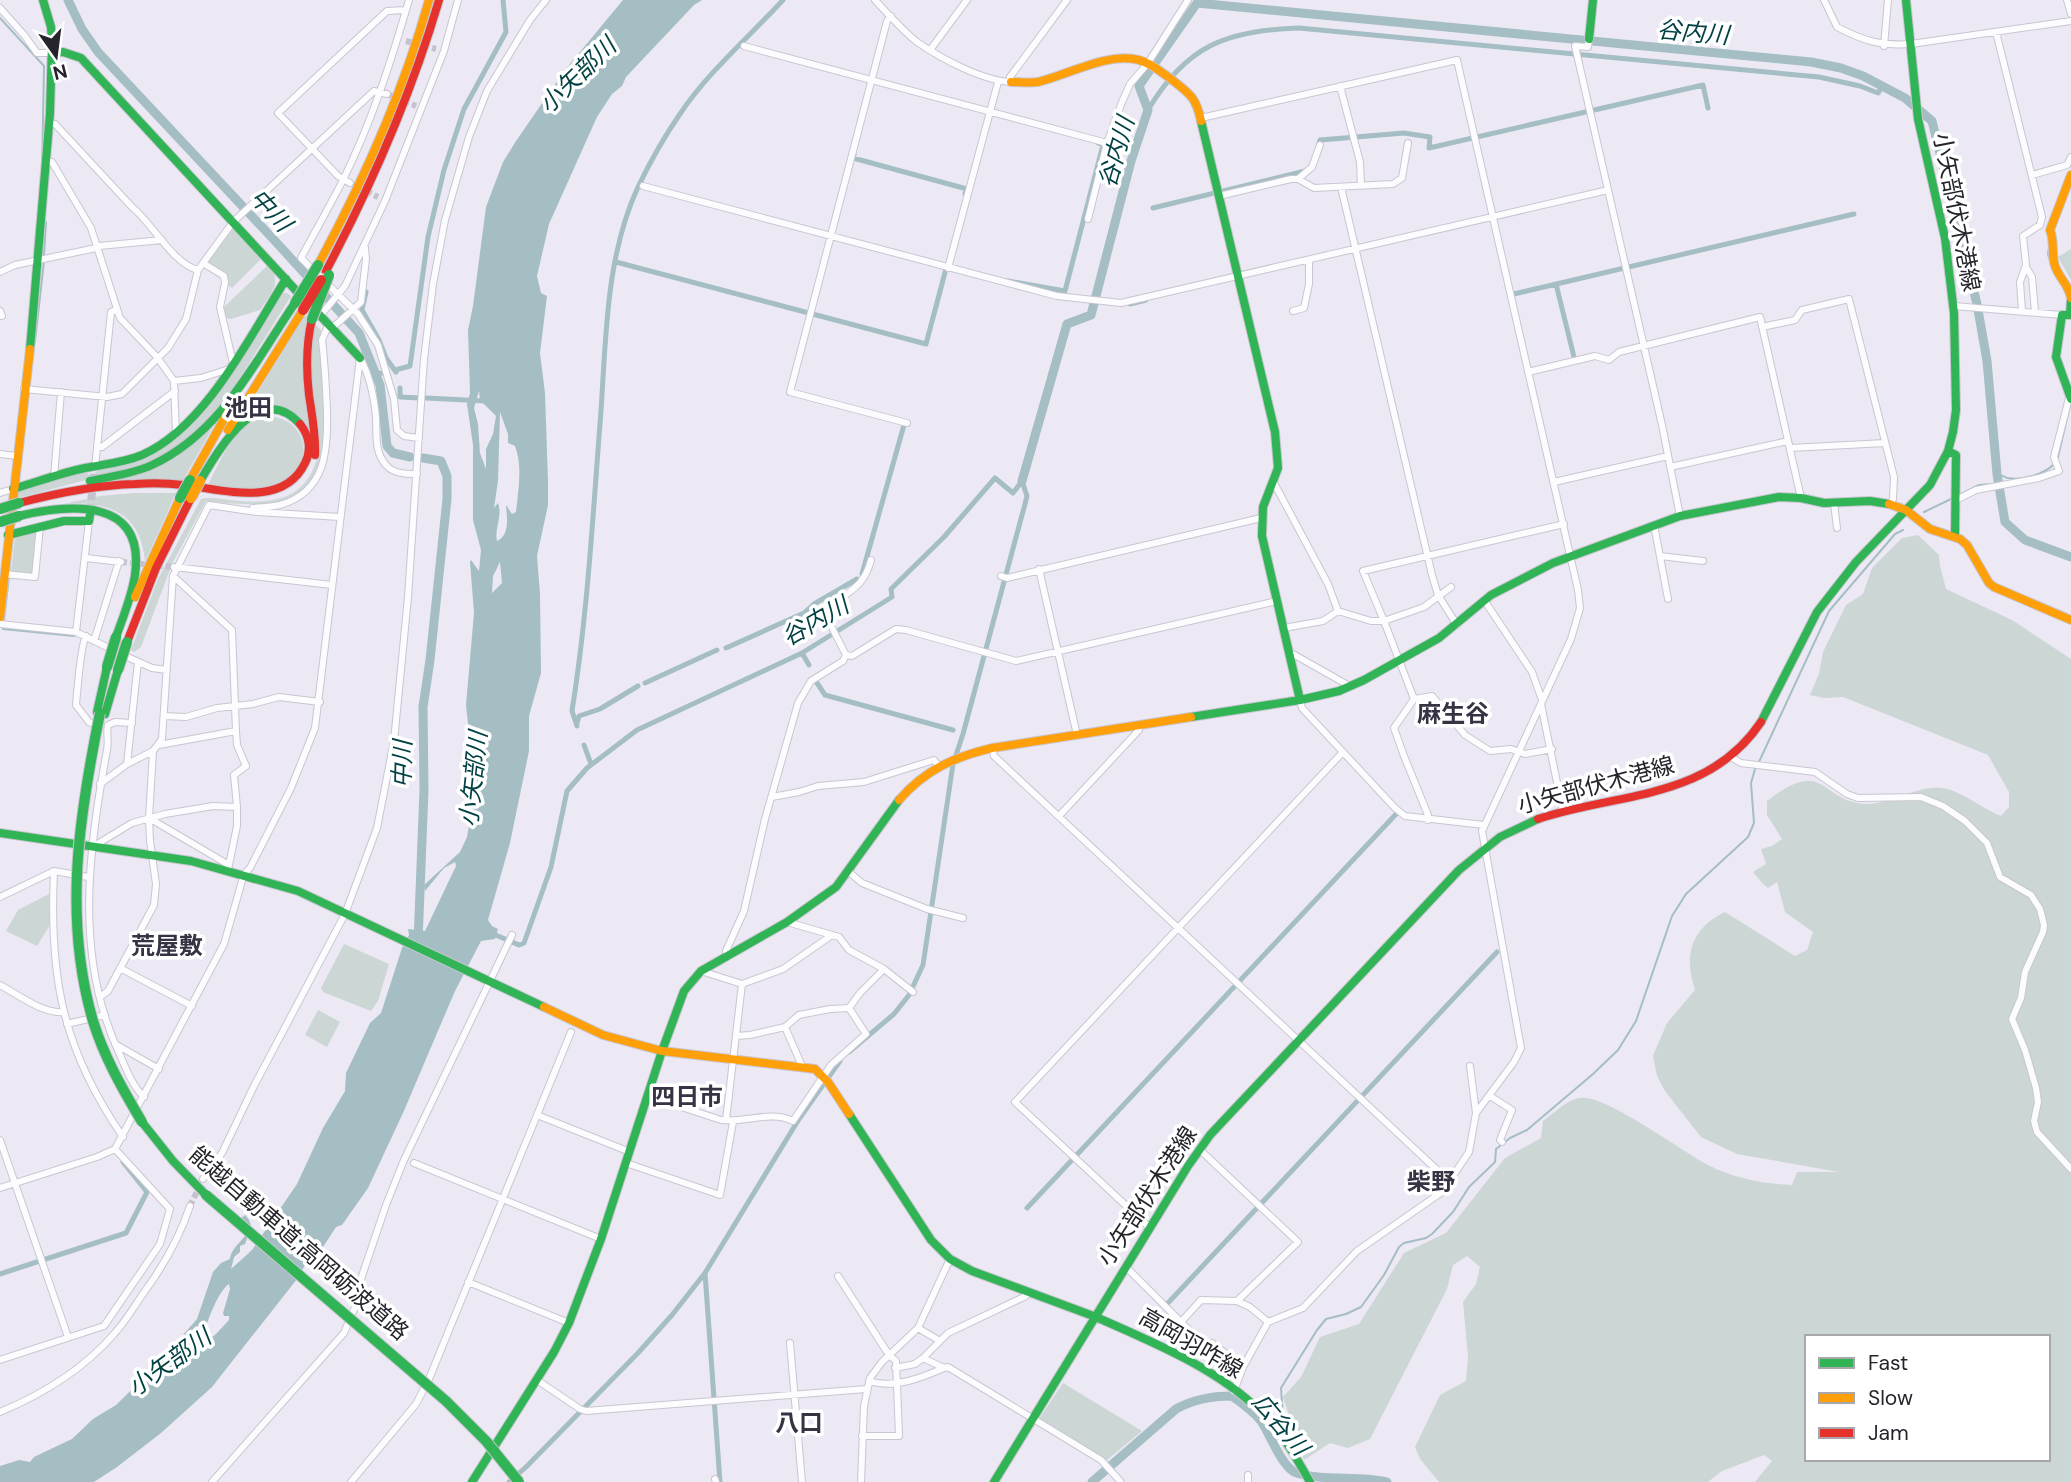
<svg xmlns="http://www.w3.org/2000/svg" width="2071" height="1482" font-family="'DM Sans','Noto Sans JP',sans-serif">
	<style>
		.green { fill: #ccd6d5; fill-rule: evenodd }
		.water { fill: #a4bec3; fill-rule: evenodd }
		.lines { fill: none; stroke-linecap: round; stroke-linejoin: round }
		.stream { stroke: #a4bec3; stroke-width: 2 }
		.canal { stroke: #a4bec3; stroke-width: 5 }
		.river { stroke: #a4bec3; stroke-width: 9 }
		.street-tunnel { stroke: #c4c2cd; stroke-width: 6; stroke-dasharray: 6 3; stroke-linecap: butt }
		.secondary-tunnel { stroke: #c4c2cd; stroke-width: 8; stroke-dasharray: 8 4; stroke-linecap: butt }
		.street-casing { stroke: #c8c6d0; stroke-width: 8 }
		.fast-casing { stroke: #c8c6d0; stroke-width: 10 }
		.slow-casing { stroke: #c8c6d0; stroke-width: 10 }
		.jam-casing { stroke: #c8c6d0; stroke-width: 10 }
		.street { stroke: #fcfcfe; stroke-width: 6 }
		.fast { stroke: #30b455; stroke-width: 8 }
		.slow { stroke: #ff9f0a; stroke-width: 8 }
		.jam { stroke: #e5322d; stroke-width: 8 }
		.fast-bridge-casing { stroke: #c8c6d0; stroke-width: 12; stroke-linecap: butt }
		.slow-bridge-casing { stroke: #c8c6d0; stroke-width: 12; stroke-linecap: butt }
		.jam-bridge-casing { stroke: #c8c6d0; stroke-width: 12; stroke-linecap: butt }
		.fast-bridge { stroke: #30b455; stroke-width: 10 }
		.slow-bridge { stroke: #ff9f0a; stroke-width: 10 }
		.jam-bridge { stroke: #e5322d; stroke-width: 10 }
		.labels { text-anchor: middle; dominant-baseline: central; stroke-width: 7; stroke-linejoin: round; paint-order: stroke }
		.street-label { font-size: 23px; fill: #25242c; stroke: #fff }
		.water-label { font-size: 24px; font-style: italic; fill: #034244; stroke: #fff }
		.neighbourhood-label { font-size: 24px; font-weight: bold; fill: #363343; stroke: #fff }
	</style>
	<rect width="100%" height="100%" fill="#ece9f5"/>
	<!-- green -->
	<path class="green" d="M234,228L261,259L232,288L228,285L226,274L208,263V259Z
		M2071,249V280L2058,257Z
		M268,265C284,282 270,294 260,310L231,319L226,318L224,307Z
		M281,293H287L291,296L233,389L210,418L177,448L139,466L18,498L19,489L86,471L89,475C95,474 97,471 103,468C117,461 135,463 150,455C212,421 244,351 281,293Z
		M305,316L309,318L312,436C289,399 282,408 243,416Z
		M315,324L321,330C318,347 322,367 323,384C324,411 328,440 321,466C307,513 243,505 206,501L172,564L141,647L134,652L131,650L158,579L201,499C212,496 226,500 239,501C276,504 305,498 317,459L310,361Z
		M267,415C277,417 290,420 296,429C315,454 294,480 269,488C251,494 226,487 208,485C222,457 235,424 267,415Z
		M213,427L182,482L108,484Z
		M134,493H176L145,562C141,512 108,501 63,504L100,496Z
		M34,531L37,533L32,573L11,572L15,537Z
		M1918,535L1939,555L1940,566L1946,589L2012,620L2071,659V1482H1755L1772,1461L1764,1455L1722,1471L1708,1482H1439L1420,1459L1415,1447L1440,1395L1466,1381L1468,1357L1463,1302L1476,1284L1480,1267L1467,1256L1453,1265L1447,1289L1370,1439L1348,1448L1330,1443L1304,1460L1283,1397L1301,1377L1320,1337L1359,1324L1404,1253L1446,1233L1505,1158L1541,1138L1543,1121C1553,1114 1568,1099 1580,1098C1605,1094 1681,1151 1708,1165C1733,1178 1764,1184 1792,1185L1797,1172H1839L1737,1154L1701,1137L1665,1091L1657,1076L1653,1056L1667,1023L1695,990C1683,954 1692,928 1725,912L1795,956L1807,950L1813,932L1785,912L1777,882L1768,888L1762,883L1753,872L1766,864L1761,849L1772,846L1782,839L1767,815V801C1828,754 1818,804 1869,804C1892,803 1921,784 1943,788C1961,791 1983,809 2001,816L2009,807V792L1988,755L1843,697L1824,698L1810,695L1819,674L1823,652L1846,605L1863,594L1872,568L1902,538ZM1807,1337H2048V1459H1807Z
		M49,894L50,925L37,946L6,931L18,910Z
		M344,944L389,964L378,1001L371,1011L323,992L321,988Z
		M318,1010L340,1022L327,1047L305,1035Z
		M1063,1383L1142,1431L1107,1460L1040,1421L1039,1419Z"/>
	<!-- water -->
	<path class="water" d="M623,0H702L694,5L626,77L622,86L612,94L597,117L549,224L537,276L541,293L547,296L540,353L545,393L548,482V505L537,556L540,594L541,673L529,716V751L510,843L488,920L492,926L498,929L495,939L481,941L455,991L403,1113L368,1188L342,1225L336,1227L321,1250L323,1252L312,1253L297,1279L212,1387L161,1433L117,1467L94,1482H0V1466L19,1460L30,1462L34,1457L72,1439L93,1419L116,1405L154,1368L197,1319L213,1272L221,1263L230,1259C232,1244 248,1240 249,1224L237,1221L245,1215C255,1225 250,1231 245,1244L240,1246V1252L234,1257L231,1269L252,1250L297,1184L323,1128L345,1091L346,1073L370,1023L381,1013L402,948L409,935L408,929L425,931L456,866L455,862L444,868L425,891L424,885L460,852L467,837L471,812L472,761L466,705L474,613L470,562L471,560L479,571L481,550L473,520V445L467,404L470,393L468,330L473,306L486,207L503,162L516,141L565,70ZM479,391L480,400L496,416L493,434L486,449V469L480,453L478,424L474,408ZM500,412L508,434V443L515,446C523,467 518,491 516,512L512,514L506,505C507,518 510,535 497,541C494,529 503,516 498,503L494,508L498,481ZM500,562L502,583L492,593L493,576ZM229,1284L230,1289L223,1313L224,1316H229V1320L215,1335L205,1340L203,1337C206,1324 218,1291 229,1284Z"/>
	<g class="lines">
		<!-- stream -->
		<path class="stream" d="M1197,3L1199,0
			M0,18L44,66L42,175
			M2049,247L2048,254L2051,265
			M44,255L46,222
			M35,342L44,261
			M2065,372L2071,390
			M2058,457L2071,401
			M1997,474C2001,475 2005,477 2008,478C2022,481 2044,474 2053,465
			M1959,495L1979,485L1993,484
			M1924,512L1951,499
			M9,572L13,535
			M4,620L9,577
			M3,626V629L74,636
			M1758,764L1829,611L1895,534L1903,530
			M1281,1433L1284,1431L1281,1388L1317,1330L1326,1319L1346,1314L1361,1307L1384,1275L1399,1247L1404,1243L1426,1238L1432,1234L1453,1212L1469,1187L1495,1162L1496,1149L1510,1138L1527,1130L1593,1074L1618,1050L1636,1021L1672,916L1686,894L1748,837L1754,823L1751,783L1755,769"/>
		<!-- canal -->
		<path class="canal" d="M1148,110C1186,46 1226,30 1299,28L1819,77L1860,86L1878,93L1880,90
			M1318,147L1320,140L1404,133L1430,137L1429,148L1703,85L1708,108
			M854,155L853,158L967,189L965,194
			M1153,208L1305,171
			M616,262L926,344L947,265
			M1008,281L1065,291L1103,145L1098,143
			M1556,284L1574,357
			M366,292L362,310L379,340L386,358L396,372
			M1514,294L1854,214
			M1130,304L1146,300
			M395,370L410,366L428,237L444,170L464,109L506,32L503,0
			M377,374L382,373
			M400,388V397L419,398
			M426,398L485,401
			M862,574L904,425
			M726,648L804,613L814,604L857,579
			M802,653L809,665
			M645,683L717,650
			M817,683L825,695L953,730
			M577,723L579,716L600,709L638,686
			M577,726L572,711C588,612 593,511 601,411C606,337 606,256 638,187C650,162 664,137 680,114C708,72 749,37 783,0
			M584,745L591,764
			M491,933L519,945L524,943L551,867L567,791L587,768L637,730L802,653L892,597L891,589L944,537L995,478L1013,493L1022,481
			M849,1052L894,1014L909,995L923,965L953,764L963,734L1025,504L1027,496L1022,481
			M1027,1208L1397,813
			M705,1273L720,1482
			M0,1274L126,1233L147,1192L123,1162
			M1167,1304L1497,952
			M509,1482L526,1467L638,1353L672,1315L705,1273L799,1119L840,1061"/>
		<!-- river -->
		<path class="river" d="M68,0L82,29L98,52L276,242L359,333L380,385L387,446L393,453L410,457
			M1022,481L1067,324L1091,315L1131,161L1148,110L1139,86L1197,3L1811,62L1841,68L1863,76L1905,98L1932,121L1977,304L1987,361L1997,474L2005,522L2025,540L2071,557
			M418,942L424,790L423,707L430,660L447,499V476L441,461L423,458
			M1092,1482L1176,1409C1194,1399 1212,1396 1232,1396C1242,1403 1253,1411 1261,1421C1270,1434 1280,1463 1294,1472C1321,1482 1358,1475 1387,1482"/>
		<!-- street-tunnel -->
		<path class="street-tunnel" d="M406,41L436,49
			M387,94L416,106
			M350,183L378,197
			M121,562L173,567
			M190,1206L203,1179"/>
		<!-- secondary-tunnel -->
		<path class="secondary-tunnel" d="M90,512L94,474"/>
		<defs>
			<path id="street" d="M409,0C391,62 371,124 342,182C329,207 315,232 301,258L358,314L378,345L394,399L397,430L404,436L419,438
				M875,0C888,14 902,30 917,42C940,58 983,81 1011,82L1010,77L1067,0
				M1824,0L1837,27C1864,41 1880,46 1911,44L2071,21
				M2067,0L2071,14
				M0,8L25,36L37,53H52
				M891,16L887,21L790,392L907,423
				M1996,32L2042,217L2040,225L2023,236L2026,265L2020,282L2022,311
				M1589,39L1588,47L1575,46L1662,425L1680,516
				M744,46L1107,143
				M1884,46L1888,0
				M930,50L967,0
				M1340,86L1360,162L1361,186
				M1201,118L1457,60L1578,590L1580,608L1571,639L1482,831L1521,1048L1514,1062L1476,1113L1469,1152L1442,1192L1357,1251L1303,1308L1268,1322L1243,1367L1234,1391
				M48,124H55L132,207C152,223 173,264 198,270
				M46,161L52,162L91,228L120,318L157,357L174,381L176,435
				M2032,175L2067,165L2071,157
				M1298,179L1312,167L1320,145
				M350,183L338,176L278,113L387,11L406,10
				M643,186L1057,296L1121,303L1608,190
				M1341,187L1432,575L1438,595L1457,625
				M1219,196L1291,179H1298L1314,188L1393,184L1402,178L1408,143
				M1088,219L1107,143L1122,102L1130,84L1148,63L1188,0
				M203,263L224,276L225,283L220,307L233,363
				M2026,267L2032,277L2035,312
				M948,268L998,82
				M0,272L15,265L96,248L99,246L162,240
				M1954,306L2062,315
				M0,311L2,316
				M1293,311L1304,308L1309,284V260
				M320,316L345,286L385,201L444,51L458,0
				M1762,327L1795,320L1802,310L1849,299L1894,477L1893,499L1890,504
				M331,329L361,302L366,259L365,248
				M360,358C370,376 374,396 376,417C377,434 374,452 386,465C393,474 407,474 417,474
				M1528,372L1595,356L1609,360L1619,352L1760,317L1801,498
				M174,381L201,378L229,369
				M24,389L107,397L122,394L168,348L186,319L198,270L233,222L374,91L387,94
				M97,446L102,447L175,391
				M1790,448L1885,443
				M0,454L17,456
				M95,467L111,312L116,310
				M1670,467L1788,441
				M54,477L61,392
				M1554,482L1668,456
				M1274,483L1328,584L1338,611
				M0,493L13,489
				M1956,500L1976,490L2039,478L2059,471L2054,457L2069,398
				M1834,503L1837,528
				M253,508C262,507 271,507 280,505C326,492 328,450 327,411C326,388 325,364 322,340L328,326
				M1654,525L1668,599
				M1660,556L1703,561
				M86,558L121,562
				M174,567L332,585
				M1039,569L1077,735
				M4,574L35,577L40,526
				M1001,576L1007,578L1261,518
				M1451,587L1424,607L1384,621L1363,571L1564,524
				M1484,600L1532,672L1542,700
				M0,624L76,632L113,650
				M1284,628L1323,621L1338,611L1371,621H1384L1414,699L1394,728L1404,756L1428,815V820
				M76,632L89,521
				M86,636C81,644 77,693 76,705L89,722L99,727
				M94,641L119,561
				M123,655L152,668L167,670
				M846,655L852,656L896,629L906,630L1016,661L1277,601
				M1290,655L1293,654L1346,684L1347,687
				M1414,699L1432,696L1465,735L1490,751L1511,749L1525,754L1552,749
				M1300,700L1302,708L1395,808L1405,816L1484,825
				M1541,704L1563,812
				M164,716L186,717L217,708L253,704L279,697L320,702
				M132,723L115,722L108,725C106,733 109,741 107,750C88,852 74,958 120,1055C126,1069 133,1087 144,1097
				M236,731L237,745L246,766L234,775L237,807
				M159,745L236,731L232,630L173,576
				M992,748L994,756L1450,1182
				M1729,756L1741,763L1815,772L1847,794L1858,798L1921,797L1943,806L1965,821L1987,843L2000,877L2031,895L2040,909L2044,925L2043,932L2025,972L2021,998L2012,1019L2025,1050L2036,1088L2038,1102L2034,1121L2037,1132L2071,1169
				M127,764L138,662
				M100,784L127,764L153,751L162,739L173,576L209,505L257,512L340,517
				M772,797L799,792L818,786L864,782L934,760L938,765
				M1059,816L1139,730L1138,726
				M149,818L229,865L228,868
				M94,846L132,823L165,814L213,806L237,807V826L229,865
				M54,871C49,976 62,1049 123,1137
				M849,872L862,883L927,909L963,918
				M0,897L54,871L88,877
				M787,922L839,937L849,950L884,969
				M728,954L726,951L744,911L765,819L798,703L811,681L843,661L846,655L827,618L826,611C845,591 863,591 871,560
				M120,968L192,1006
				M701,971L742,984L783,969L832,935
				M0,985C17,994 43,1014 63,1012
				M100,997L108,991L154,905L156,884L150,841L149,818L153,751
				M849,1008L860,993L884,969L913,992
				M67,1024L105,1015
				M785,1027L802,1066
				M115,1044L159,1069
				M1470,1066L1476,1113
				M648,1096L721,1120C746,1123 770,1110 793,1121L831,1065L866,1034L849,1008L830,1009L799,1015L785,1027L750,1035L736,1036
				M1490,1096L1512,1110L1500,1140L1502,1142
				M537,1115L630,1152
				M726,1120L742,984
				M0,1140L68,1337
				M414,1163L601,1239
				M626,1163L720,1195L733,1122
				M203,1179L222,1153L254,1086L345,914L377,828L394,741L408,597L424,359L433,284L445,220L469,137L487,91L530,20L546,0
				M0,1188L97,1157L115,1149L224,944L244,874L250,868L291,788L315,728L360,358
				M1150,1228L1015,1102L1343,752
				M1126,1267L1201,1342L1212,1343L1243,1367
				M838,1276L889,1355L896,1361L899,1436H862
				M468,1282L569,1323
				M1237,1301L1250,1307L1268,1322
				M1181,1322L1201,1300L1237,1301L1298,1242L1199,1149
				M918,1328L940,1341L923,1358L944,1368L948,1367L1101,1460L1120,1481
				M940,1341L948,1333L1026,1296L1028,1291
				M790,1343L802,1482
				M0,1360L104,1326L160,1244L170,1209L115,1149
				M895,1368L915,1364L923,1358
				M537,1380L580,1409L586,1411L866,1389
				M869,1381C894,1389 921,1378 944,1368
				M0,1412C43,1394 83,1370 114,1334C126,1321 135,1305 145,1291C164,1265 180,1236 190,1206
				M1248,1475V1482
				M715,1479L716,1482
				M212,1482L344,1333L355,1307L362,1276L386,1205L404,1160L512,935
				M351,1482L416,1404L429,1379L571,1032
				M861,1482L864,1406L870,1378L882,1362L918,1328L950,1259"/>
			<path id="fast" d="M1589,39L1593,0
				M52,53L63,52L81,58L302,297
				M1201,121L1275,432L1278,468L1263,507L1262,536L1300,700
				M2071,299L2070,315H2062L2056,357L2071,399
				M314,309L360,358
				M30,349L50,113L52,41L51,27L43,0
				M1948,451L1956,455L1955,536
				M90,481C111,476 133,474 152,465C221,433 254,363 295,303
				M200,481C218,451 259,378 300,424
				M13,489C37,482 61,473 85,468C104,464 123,463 142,455C206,427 250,336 286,279
				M19,516C70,504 146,497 135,575C132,596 123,617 116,637
				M8,535L64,521H89L90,515
				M97,712L107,667
				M105,714L118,670
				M1191,717L1300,700L1339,691L1364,680L1439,638L1491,595L1553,563L1680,516L1779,497L1801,498L1824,503L1870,501L1889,504
				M1761,722L1817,612L1856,562L1930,485L1948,451L1953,432L1956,410L1954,313L1945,238L1918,119L1906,0
				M0,833L191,861L298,891L544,1007
				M849,1114L931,1240L950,1259L972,1271L1096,1317
				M142,1122L173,1161L206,1195
				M1096,1317C1152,1342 1215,1367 1260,1411C1281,1431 1296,1457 1310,1482
				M472,1482L554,1352L569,1323L601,1239L662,1051L684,991L701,971L787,922L836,887L899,800
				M994,1482L1188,1166L1210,1135L1459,870L1500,837L1538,819"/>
			<path id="slow" d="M1011,82C1020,82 1030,83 1038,82C1068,75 1107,52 1139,60C1151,63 1161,72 1171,79C1190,94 1196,97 1201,121
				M2071,175L2050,230C2055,242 2051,254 2055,266C2059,278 2069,285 2071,298
				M318,265C364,180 403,93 429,0
				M228,430L303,310
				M190,480L228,412
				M1889,504L1906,510L1930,529L1960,539L1967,545L1989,583L1994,587L2071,620
				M135,597L180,498
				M0,617L30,349
				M899,800C925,770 954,757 992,748L1191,717
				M544,1007L603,1035L662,1051L815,1069L828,1082L849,1114"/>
			<path id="jam" d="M326,271C372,184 411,95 439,0
				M312,319C306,344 306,369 309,395C312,415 316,435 315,455
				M19,503C57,493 96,485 135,484C151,483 167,483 183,485C222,489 283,509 305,463C312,450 309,435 300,424
				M127,642L156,568L191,498
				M1538,819C1618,792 1708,801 1761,722"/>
		</defs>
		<!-- street casing -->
		<use href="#street" class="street-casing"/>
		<!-- fast casing -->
		<use href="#fast" class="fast-casing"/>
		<!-- slow casing -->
		<use href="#slow" class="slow-casing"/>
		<!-- jam casing -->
		<use href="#jam" class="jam-casing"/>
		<!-- street -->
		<use href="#street" class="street"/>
		<!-- fast -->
		<use href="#fast" class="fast"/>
		<!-- slow -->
		<use href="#slow" class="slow"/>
		<!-- jam -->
		<use href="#jam" class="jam"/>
		<defs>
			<path id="fast-bridge" d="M295,303L318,265
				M312,319L329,275
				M180,498L190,480
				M0,509L19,503
				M0,522L19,516
				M107,667L116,637
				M118,670L127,642
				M100,713C79,816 63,918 93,1021C104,1057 123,1090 142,1122
				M206,1195L446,1401L486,1441L519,1482"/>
			<path id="slow-bridge" d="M191,498L200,481"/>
			<path id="jam-bridge" d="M303,310L321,280"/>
		</defs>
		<!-- fast-bridge casing -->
		<use href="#fast-bridge" class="fast-bridge-casing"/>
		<!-- slow-bridge casing -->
		<use href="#slow-bridge" class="slow-bridge-casing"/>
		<!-- jam-bridge casing -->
		<use href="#jam-bridge" class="jam-bridge-casing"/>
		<!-- fast-bridge -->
		<use href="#fast-bridge" class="fast-bridge"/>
		<!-- slow-bridge -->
		<use href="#slow-bridge" class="slow-bridge"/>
		<!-- jam-bridge -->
		<use href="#jam-bridge" class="jam-bridge"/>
	</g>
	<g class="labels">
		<!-- street labels -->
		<g class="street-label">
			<text transform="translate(1957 212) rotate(79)">小矢部伏木港線</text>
			<text transform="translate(1596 785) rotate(-15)">小矢部伏木港線</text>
			<text transform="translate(1147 1196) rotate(-57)">小矢部伏木港線</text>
			<text transform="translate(299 1243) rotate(41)">能越自動車道;高岡砺波道路</text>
			<text transform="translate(1191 1343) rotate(30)">高岡羽咋線</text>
		</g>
		<!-- water labels -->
		<g class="water-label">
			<text transform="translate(1693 32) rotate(5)">谷内川</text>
			<text transform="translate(577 75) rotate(-44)">小矢部川</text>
			<text transform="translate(1116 152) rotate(-74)">谷内川</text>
			<text transform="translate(271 210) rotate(47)">中川</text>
			<text transform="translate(815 621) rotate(-30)">谷内川</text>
			<text transform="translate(402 764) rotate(-89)">中川</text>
			<text transform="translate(473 779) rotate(-84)">小矢部川</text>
			<text transform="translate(169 1362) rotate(-36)">小矢部川</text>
			<text transform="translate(1281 1424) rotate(50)">広谷川</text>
		</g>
		<!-- neighbourhood labels -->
		<g class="neighbourhood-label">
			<text x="248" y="407">池田</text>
			<text x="1453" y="713">麻生谷</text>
			<text x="167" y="945">荒屋敷</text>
			<text x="687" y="1096">四日市</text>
			<text x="1431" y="1181">柴野</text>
			<text x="799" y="1422">八口</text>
		</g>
	</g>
	<!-- legend -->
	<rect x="1805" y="1335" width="245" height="126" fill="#ffffff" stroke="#a8a7ab" stroke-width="2"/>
	<rect x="1819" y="1358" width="35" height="10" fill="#30b455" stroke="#a8a7ab" stroke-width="2"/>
	<text x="1868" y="1370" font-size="21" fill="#25242c">Fast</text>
	<rect x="1819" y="1393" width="35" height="10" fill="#ff9f0a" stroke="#a8a7ab" stroke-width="2"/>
	<text x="1868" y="1405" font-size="21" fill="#25242c">Slow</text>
	<rect x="1819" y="1428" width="35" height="10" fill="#e5322d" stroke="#a8a7ab" stroke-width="2"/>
	<text x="1868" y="1440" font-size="21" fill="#25242c">Jam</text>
	<!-- north arrow -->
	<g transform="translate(56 56) rotate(166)" stroke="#ffffff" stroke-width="5" paint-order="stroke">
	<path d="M0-5L12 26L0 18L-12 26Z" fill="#25242c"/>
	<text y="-10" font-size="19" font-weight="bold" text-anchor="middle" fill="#25242c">N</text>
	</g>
</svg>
